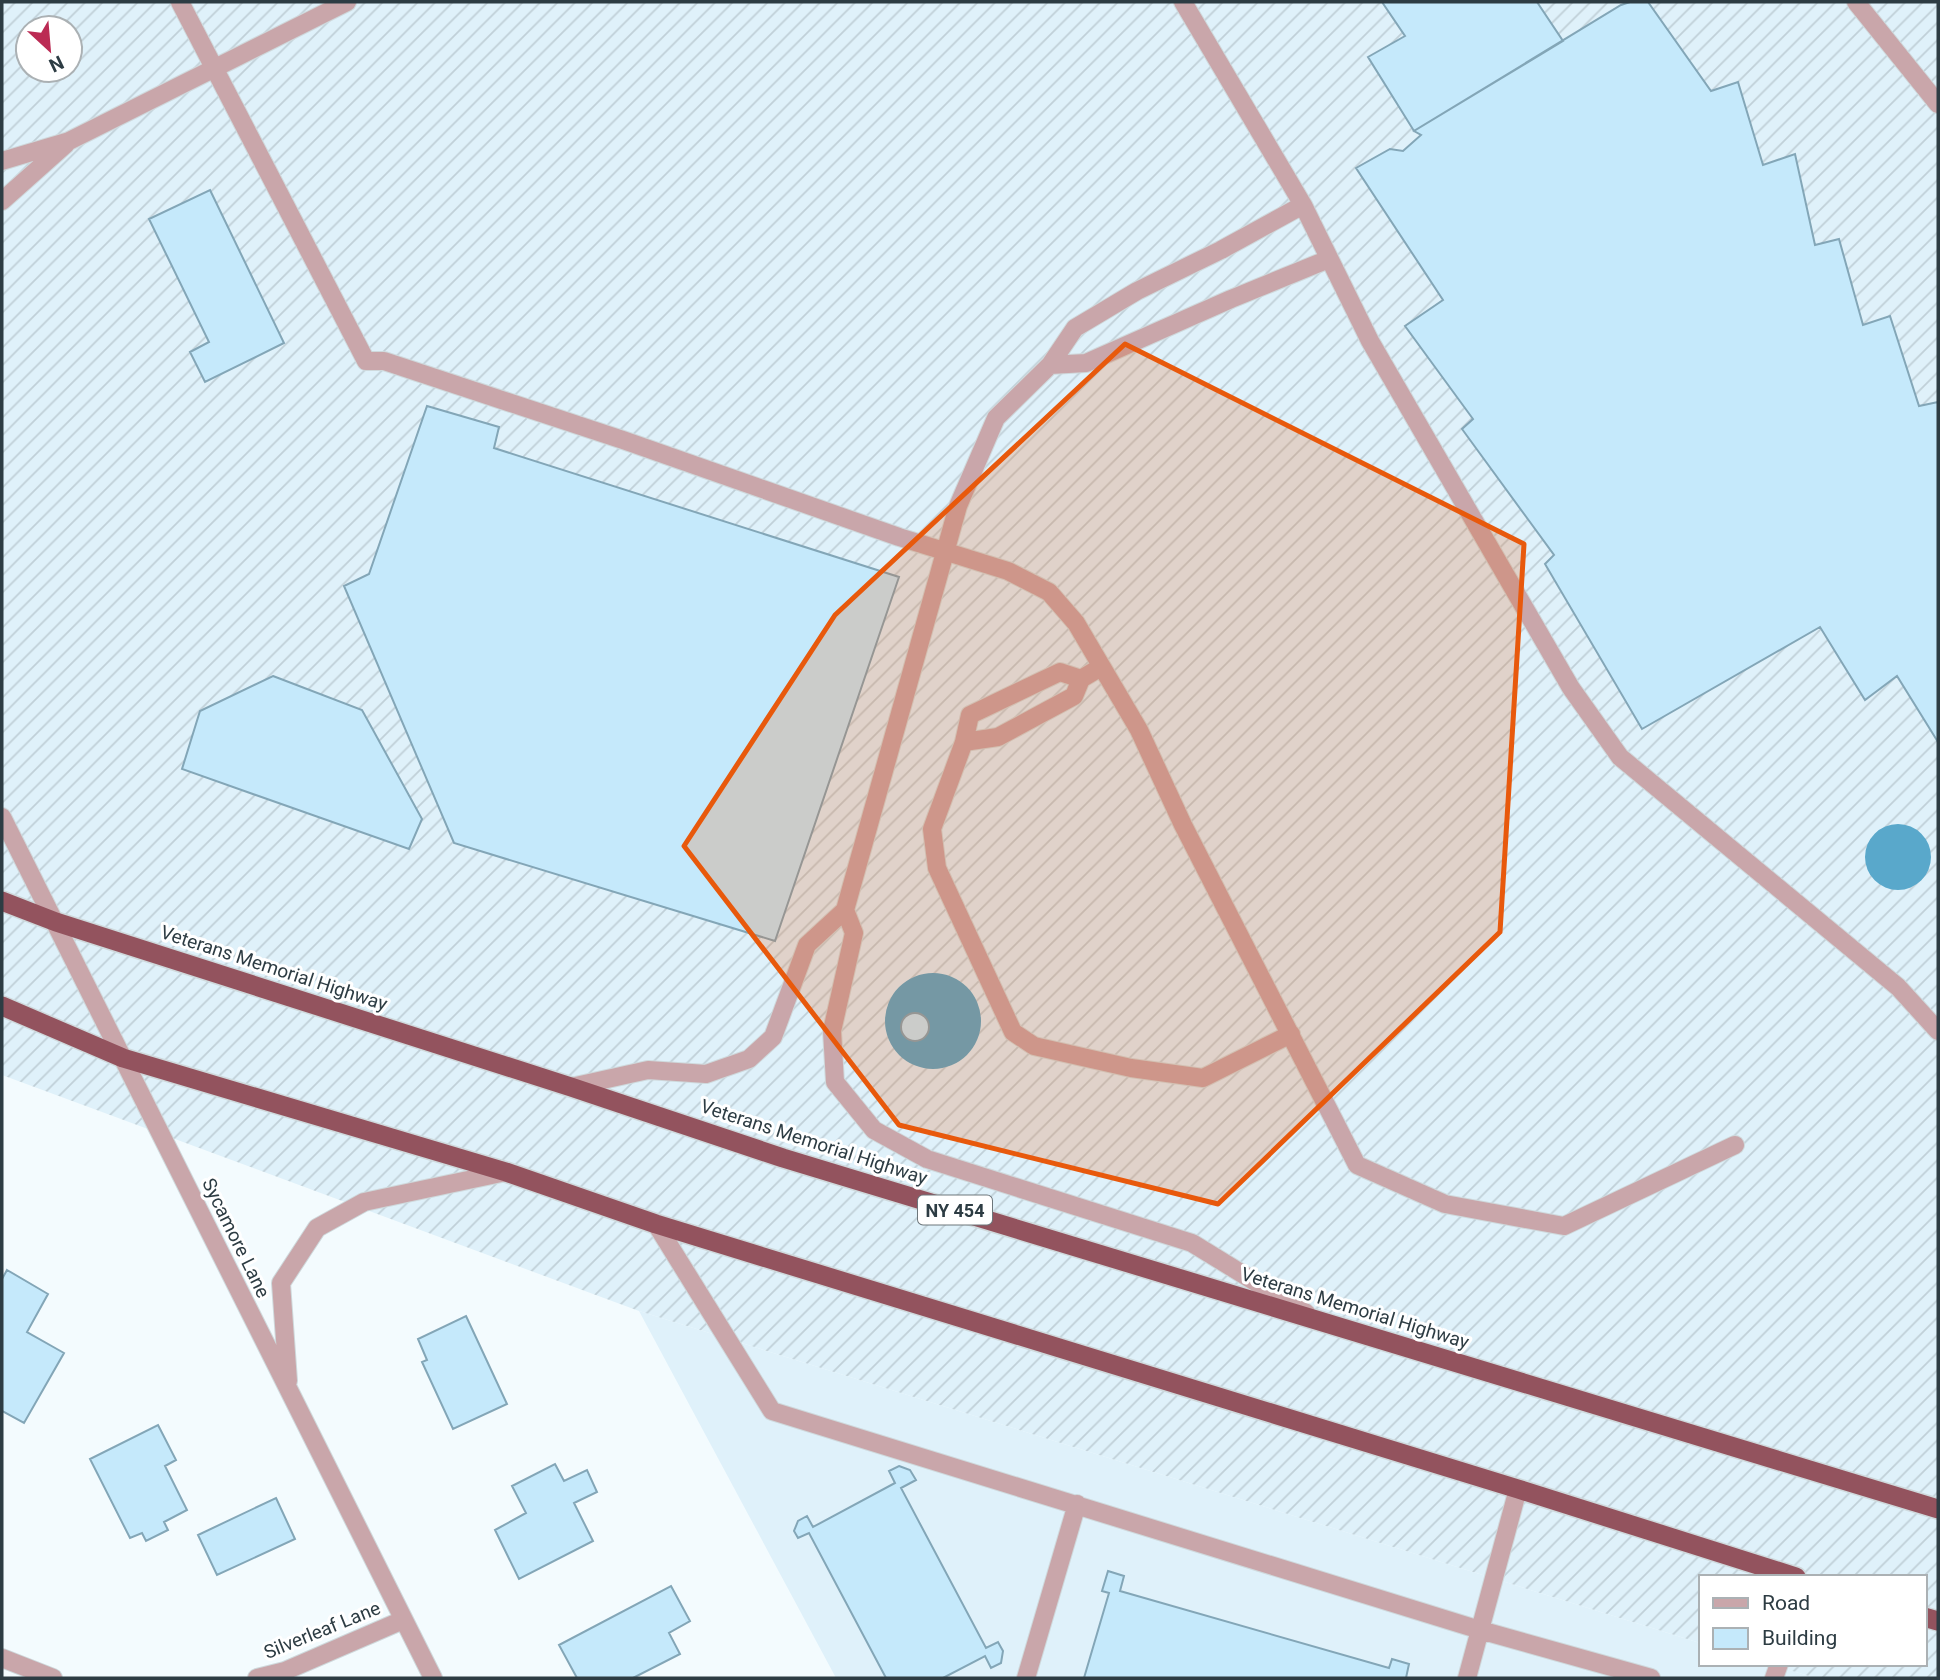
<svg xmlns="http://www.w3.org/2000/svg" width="1940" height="1680" font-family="Roboto,sans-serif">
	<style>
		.built { fill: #dff1fa }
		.industrial { fill: url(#industrial-furrows); fill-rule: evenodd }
		.water { fill: #59a8cb }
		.building { fill: #c5e9fb; stroke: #83a6b7; stroke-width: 2 }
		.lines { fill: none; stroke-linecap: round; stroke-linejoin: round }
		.service-casing { stroke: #cfd9dc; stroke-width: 20 }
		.minor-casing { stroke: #cfd9dc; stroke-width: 20 }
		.trunk-casing { stroke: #cfd9dc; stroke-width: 22 }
		.service { stroke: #c9a6aa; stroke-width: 18 }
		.minor { stroke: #c9a6aa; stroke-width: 18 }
		.trunk { stroke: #93535e; stroke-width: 19 }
		.marked { fill: #e8590c; fill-opacity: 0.2; stroke: #e8590c; stroke-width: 5; stroke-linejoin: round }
		.labels { text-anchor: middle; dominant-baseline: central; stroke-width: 6; stroke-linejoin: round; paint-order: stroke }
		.shield { fill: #fff; stroke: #6c767b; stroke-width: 2 }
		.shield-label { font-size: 18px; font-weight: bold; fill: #2d3c43 }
		.street-label { font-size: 19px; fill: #2d3c43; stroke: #fff }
	</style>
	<defs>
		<pattern id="industrial-furrows" width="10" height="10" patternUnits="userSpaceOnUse" patternTransform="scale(1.75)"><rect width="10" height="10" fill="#dff1fa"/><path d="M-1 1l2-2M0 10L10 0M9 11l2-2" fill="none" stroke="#c0d0d8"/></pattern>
	</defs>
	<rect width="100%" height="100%" fill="#f3fbfe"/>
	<!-- built -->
	<path class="built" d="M639,1311L1700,1643V1664H1770L1815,1678H836Z"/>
	<!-- industrial -->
	<path class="industrial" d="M2,2H1938V1678H1815L1770,1664H1924V1577H1700V1643L639,1311L2,1075ZM28,28H70V70H28Z"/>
	<!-- water -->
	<path class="water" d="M1865 857a33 33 0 1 1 66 0a33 33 0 1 1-66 0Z
		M885 1021a48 48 0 1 1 96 0a48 48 0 1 1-96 0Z"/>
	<!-- building -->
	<path class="building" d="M1382,2H1537L1563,41L1414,131L1368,57L1405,36Z
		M1630,2H1648L1711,91L1738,82L1763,165L1795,154L1815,245L1839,239L1863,325L1890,316L1919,406L1938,402V742L1897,676L1865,700L1820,627L1642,729L1545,564L1554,555L1462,429L1473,419L1405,326L1443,300L1356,168L1390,149L1403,151L1421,135L1414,131L1621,5Z
		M210,190L284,343L205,382L190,352L209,342L149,219Z
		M427,406L499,427L494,448L899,577L775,941L454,843L344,586L369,574Z
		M273,676L362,710L422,819L409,849L182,769L200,711Z
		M901 1027a14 14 0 1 1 28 0a14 14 0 1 1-28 0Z
		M7,1270L48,1294L27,1332L64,1353L24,1423L2,1411V1279Z
		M466,1316L507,1404L453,1429L422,1362L427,1360L418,1339Z
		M158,1425L176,1460L165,1466L187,1510L164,1522L168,1530L146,1541L142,1533L130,1538L90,1459Z
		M555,1464L564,1481L587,1470L597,1492L574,1503L593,1541L519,1579L495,1530L526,1513L512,1486Z
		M899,1466L910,1470L916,1480L901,1488L986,1648L998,1642L1003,1651L1001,1663L991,1668L985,1656L943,1678H886L809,1533L798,1538L794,1531L798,1521L807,1516L813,1527L895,1483L889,1471Z
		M276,1498L295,1539L217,1575L198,1535Z
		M1108,1571L1124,1576L1120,1591L1389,1668L1392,1659L1409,1664L1406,1678H1084L1109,1593L1102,1591Z
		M671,1586L690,1621L669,1633L680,1654L633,1678H577L559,1645Z"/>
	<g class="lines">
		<defs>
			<path id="service" d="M180,2L366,361H384L623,440L899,537L1008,571L1049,592L1076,623L1139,730L1183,825L1357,1165L1445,1204L1564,1226L1735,1145
				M1183,2L1303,205L1370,341L1571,688L1620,757L1898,987L1938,1031
				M2,161L69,141L347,2
				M2,201L66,144
				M1050,365L1086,363L1231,299L1329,259
				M1101,667L1081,679L1074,696L998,737L964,742L932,829L937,868L1013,1032L1034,1046L1131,1068L1203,1078L1291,1034
				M964,742L970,715L1060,672L1081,679
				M845,910L854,933L832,1031L835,1082L874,1130L927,1159L1192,1243L1306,1313
				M571,1087L648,1070L706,1074L749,1059L773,1037L807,945L845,910L958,506L996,418L1050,365L1075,328L1137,291L1221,250L1303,205
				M656,1224L772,1411L1480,1630L1651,1678
				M1026,1678L1077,1504
				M1467,1678L1518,1489
				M1774,1678L1779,1664"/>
			<path id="minor" d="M1856,2L1938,104
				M2,817L433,1678
				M288,1381L281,1283L317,1228L364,1202L506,1172
				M2,1658L53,1678
				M257,1678L285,1671L403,1620"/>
			<path id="trunk" d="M2,901L56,922L571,1087L783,1158L1938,1509
				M2,1006L123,1058L506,1172L656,1224L1518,1489L1796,1577
				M1924,1617L1938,1621"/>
		</defs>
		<!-- service casing -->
		<use href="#service" class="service-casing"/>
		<!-- minor casing -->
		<use href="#minor" class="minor-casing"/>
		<!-- trunk casing -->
		<use href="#trunk" class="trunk-casing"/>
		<!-- service -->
		<use href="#service" class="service"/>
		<!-- minor -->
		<use href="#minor" class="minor"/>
		<!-- trunk -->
		<use href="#trunk" class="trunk"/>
	</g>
	<!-- marked area -->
	<path class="marked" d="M1125,344L1524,544L1500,932L1218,1204L899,1125L684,846L835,615Z"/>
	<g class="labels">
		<!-- shield labels -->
		<rect class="shield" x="918" y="1195.5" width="74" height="29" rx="5"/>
		<g class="shield-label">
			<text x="955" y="1210">NY 454</text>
		</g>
		<!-- street labels -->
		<g class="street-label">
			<text transform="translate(274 968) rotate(18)">Veterans Memorial Highway</text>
			<text transform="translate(814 1142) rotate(18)">Veterans Memorial Highway</text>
			<text transform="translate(236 1238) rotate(64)">Sycamore Lane</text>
			<text transform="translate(1355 1308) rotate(17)">Veterans Memorial Highway</text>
			<text transform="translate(322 1630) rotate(-22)">Silverleaf Lane</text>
		</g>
	</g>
	<!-- border -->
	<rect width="1940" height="1680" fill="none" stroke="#2d3c43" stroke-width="7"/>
	<!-- legend -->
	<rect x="1699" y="1575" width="228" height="91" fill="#ffffff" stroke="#abb1b4" stroke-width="2"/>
	<rect x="1713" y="1598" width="35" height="10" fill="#c9a6aa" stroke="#abb1b4" stroke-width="2"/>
	<text x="1762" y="1610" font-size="21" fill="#2d3c43">Road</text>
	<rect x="1713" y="1628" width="35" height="21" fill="#c5e9fb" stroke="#abb1b4" stroke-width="2"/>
	<text x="1762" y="1645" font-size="21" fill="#2d3c43">Building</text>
	<!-- north arrow -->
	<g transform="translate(49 49) rotate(154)"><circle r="33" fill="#ffffff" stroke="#abb1b4" stroke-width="2"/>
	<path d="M0-5L12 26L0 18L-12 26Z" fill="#bb2b54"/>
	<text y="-10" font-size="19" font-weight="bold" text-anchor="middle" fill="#2d3c43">N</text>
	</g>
</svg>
